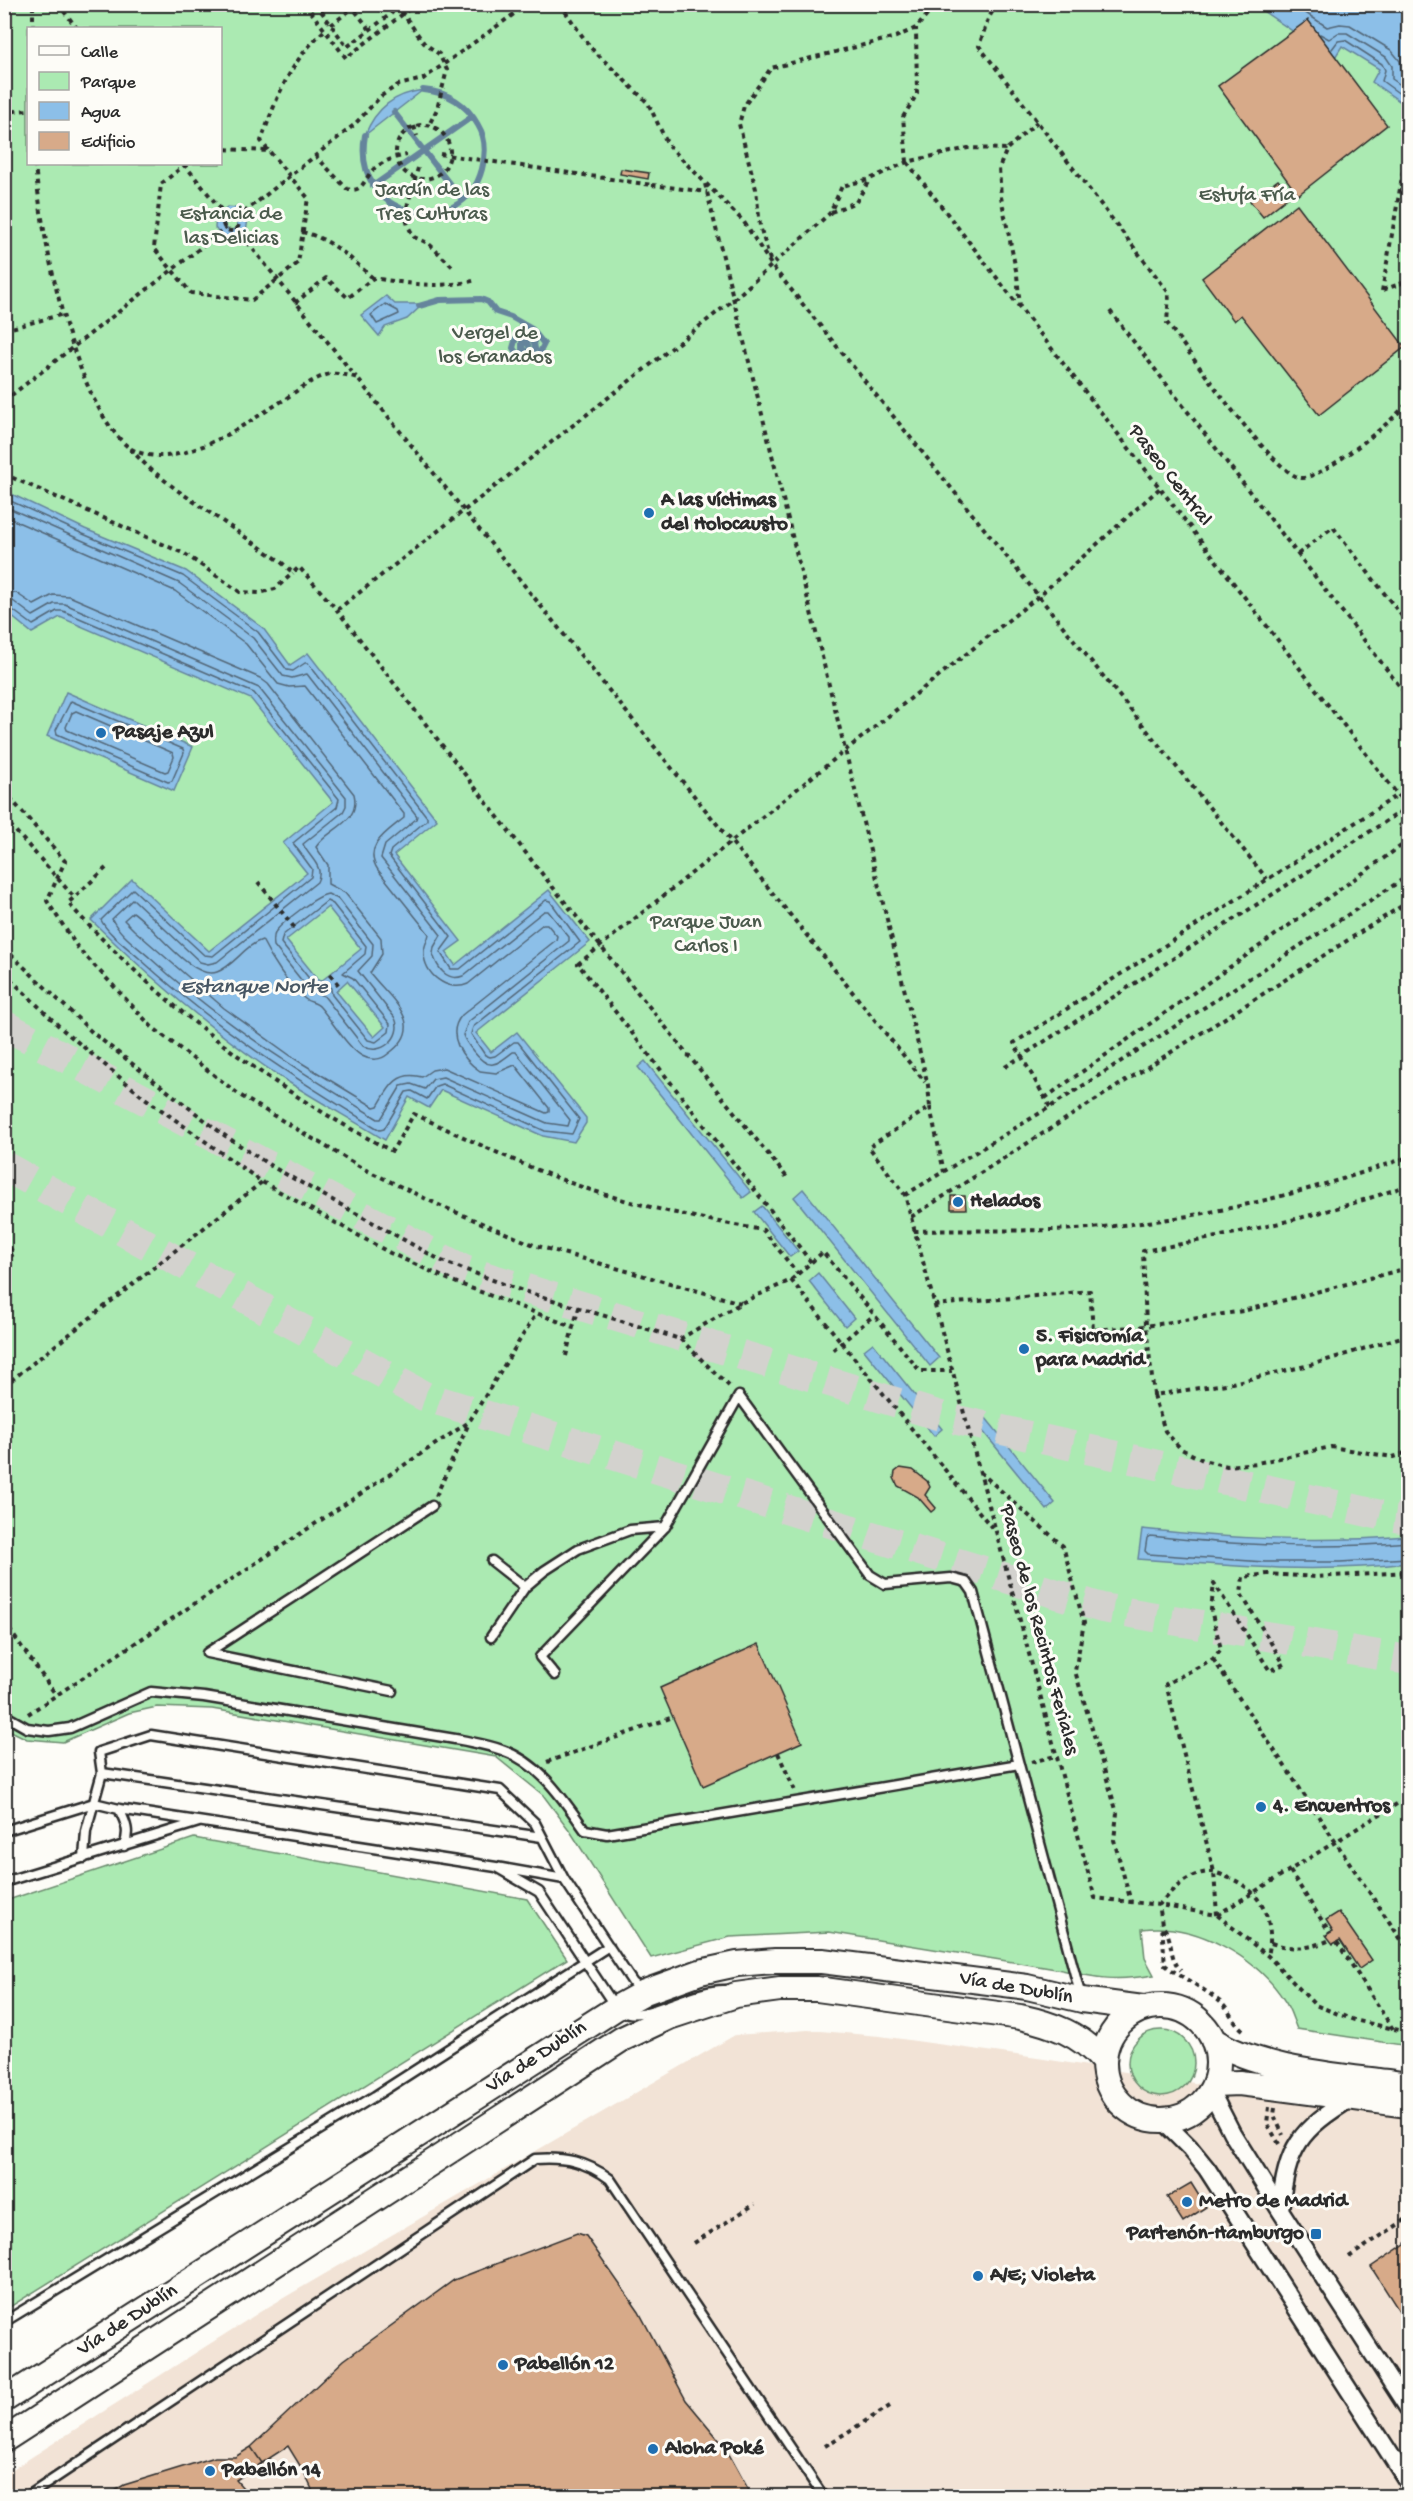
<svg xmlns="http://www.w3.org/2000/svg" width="1413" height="2501" font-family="'Gochi Hand',sans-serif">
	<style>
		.built { fill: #f2e3d6 }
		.green { fill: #abeab2; stroke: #6b8a6e; stroke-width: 1.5; fill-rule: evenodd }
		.water { fill: #8cbfe8; stroke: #65849c; stroke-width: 1.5; fill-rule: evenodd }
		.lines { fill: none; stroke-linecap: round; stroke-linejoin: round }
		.shore { stroke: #526677; stroke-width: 1.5 }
		.stream { stroke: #65849c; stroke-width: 6 }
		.building { fill: #d7aa89; stroke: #2b2b2b; stroke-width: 1.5 }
		.highway-tunnel { stroke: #d3d2ce; stroke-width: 30; stroke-dasharray: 30 15; stroke-linecap: butt }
		.lane-casing { stroke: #2b2b2b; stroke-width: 13 }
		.street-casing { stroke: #2b2b2b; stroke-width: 21 }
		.secondary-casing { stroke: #2b2b2b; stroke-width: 28 }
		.path { stroke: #2b2b2b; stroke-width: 4; stroke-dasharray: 4.5 4.5; stroke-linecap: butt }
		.lane { stroke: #fdfcf7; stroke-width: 8 }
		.street { stroke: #fdfcf7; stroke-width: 16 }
		.secondary { stroke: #fdfcf7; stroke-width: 24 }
		.path-bridge { stroke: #2b2b2b; stroke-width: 4; stroke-dasharray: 4.5 4.5; stroke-linecap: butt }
		.poi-dot { fill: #1f6fb2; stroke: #fdfcf7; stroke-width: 2 }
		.labels { text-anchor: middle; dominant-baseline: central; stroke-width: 6; stroke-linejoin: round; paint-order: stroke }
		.park-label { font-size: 21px; fill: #4b5b4d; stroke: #fdfcf7 }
		.street-label { font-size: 21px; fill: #2b2b2b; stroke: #fdfcf7 }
		.poi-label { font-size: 21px; font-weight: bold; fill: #2b2b2b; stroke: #fdfcf7; text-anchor: start }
		.water-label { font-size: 22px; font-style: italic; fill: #485764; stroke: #fdfcf7 }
	</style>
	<rect width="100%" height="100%" fill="#fdfcf7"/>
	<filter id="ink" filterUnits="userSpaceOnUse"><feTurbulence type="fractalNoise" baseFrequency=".0167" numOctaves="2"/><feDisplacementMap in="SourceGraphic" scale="12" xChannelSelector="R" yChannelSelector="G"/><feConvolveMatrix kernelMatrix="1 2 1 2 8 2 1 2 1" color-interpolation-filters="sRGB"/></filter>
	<g filter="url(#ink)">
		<!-- built -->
		<path class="built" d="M808,2030L880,2036L1044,2059L1408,2117V2496H5V2474L263,2310L735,2035Z"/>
		<!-- green -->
		<path class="green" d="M4,5H1408V2046L1297,2029C1293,2020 1290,2008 1284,2000C1256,1956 1194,1922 1142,1929L1145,1958L1154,1975C1117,1981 1098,1979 1062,1970L829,1932L730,1937L651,1958L570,1831L543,1795L496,1757L212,1709L157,1707L129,1713L63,1742L27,1739L5,1728ZM28,28H220V164H28Z
			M194,1838L527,1899L567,1959L5,2310V1901Z
			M1128 2063a33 33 0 1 1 66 0a33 33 0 1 1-66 0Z"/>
		<!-- water -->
		<path class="water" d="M1254,5H1408V107L1372,82L1379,69L1342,46L1334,59Z
			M423,90L365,135C376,108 394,94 423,90Z
			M227,207L239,208L248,219L246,232L237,240L223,238L215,228L216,216ZM233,215L238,220L236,229L229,230L226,228L224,221L227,217Z
			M386,296L395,304H419V308L407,319L385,327L379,336L361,315Z
			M5,491L85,529L186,571L263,628L290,665L308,653L437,820L394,855L461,941L446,952L455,965L549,890L590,942L476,1033L491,1052L517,1032L586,1118V1123L574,1142L543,1136L441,1090L429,1108L409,1097L385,1140C351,1119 316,1100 282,1078C213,1032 150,978 91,920L132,879L209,951L307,873L283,843L333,802L251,699L60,617L32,633L5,611ZM328,907L361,949L320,982L286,940ZM347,981L385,1027L374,1037L336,991Z
			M66,692L193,747L174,791L47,736Z
			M645,1061L751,1192L743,1198L638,1067Z
			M803,1189L939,1358L930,1366L794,1197Z
			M762,1206L798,1251L790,1257L754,1212Z
			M818,1273L854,1318L845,1326L809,1281Z
			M873,1343L942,1429L934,1436L864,1350Z
			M981,1412L1055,1503L1047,1510L973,1419Z
			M1142,1529C1233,1539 1317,1543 1408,1536V1563C1318,1574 1228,1566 1138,1559Z"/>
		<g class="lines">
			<!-- shore -->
			<path class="shore" d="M1292,4L1327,27L1340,24L1350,25L1391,50L1400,61L1402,75L1408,80
				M1320,34L1329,39L1338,33H1347L1386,57L1392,66V79L1408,90
				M1332,49L1338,41L1345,40L1382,64L1385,70L1382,81L1408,100
				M385,304L398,311L399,314L377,324L371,315Z
				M4,498L83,534L183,576L258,632L287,670L293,671L305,663H308L427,817V820L391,850L389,856L451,937L440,952L451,969H460L546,900L550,901L580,942L473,1027L471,1034L485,1055L490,1057L495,1056L514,1042H518L579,1119L572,1134L545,1131L442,1084L436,1086L427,1099L412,1091L406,1092L384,1129L380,1130C295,1079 213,1026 139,958C127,947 108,934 101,920L133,889L204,955L213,956L311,877L312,869L293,843L337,807L339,799L254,693L63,611H57L33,625L10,608L4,607
				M4,506L179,583L253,638L283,676L292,678L307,674L417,816L416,819L385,845L381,858L441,935L434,947L433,954C437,968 447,982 463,976L544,911H548L569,937V941L468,1022L463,1035C465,1041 469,1046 473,1051C489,1071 495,1066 513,1052H516L570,1120L568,1126L547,1123L443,1077L433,1079L425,1089L411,1084L401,1086L381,1119H378C296,1069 221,1023 150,958C138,947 119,934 112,919L133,899L200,962L208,964L217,962L317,882C325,866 309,858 303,844L343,812L346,806V797L259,688L65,604H54L33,616L13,601L4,600
				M4,516L175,591L246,644L278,684L289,687L305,686L404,814V818C387,832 362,846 378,870L429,934C428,940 424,945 424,952C423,974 448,993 468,984L543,924H547L557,936L556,940L462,1015C445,1034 462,1059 480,1071L496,1073L515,1065L549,1108V1112L546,1113L444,1068L432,1070L422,1077C397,1070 389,1087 378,1106L374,1107L295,1059L224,1008L134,930L124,920L133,912C153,925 192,981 217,972C234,966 245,945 262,940C271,958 288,985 305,999C310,1003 316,1002 320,1007C332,1021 348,1048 362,1056C371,1061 381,1060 388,1054C429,1025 391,1000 370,973L382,954L381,938L345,893L328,884V865L316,847C328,828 361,823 354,794L268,684L260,678L69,596L53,595L34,605L16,593L4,591
				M71,701L183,749L184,753L172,781L168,782L57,734L56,730Z
				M76,711L173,753L174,757L168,771L165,772L67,730L66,727L72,713Z
				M328,894L338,899L373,944L372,956L358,971L395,1018C404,1037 380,1057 363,1046L324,996L310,991L274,946C273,940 273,936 276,931C283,922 317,895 328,894Z
				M327,901L333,904L366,946L365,954L343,973L353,978L390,1024L389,1032L376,1042L368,1040L332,995L330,984L321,987L315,986L281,943L283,935Z
				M1408,1542C1321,1550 1237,1545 1150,1536L1147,1538L1145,1551L1148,1554L1265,1562H1340L1408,1558"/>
			<!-- stream -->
			<path class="stream" d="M394,112L462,200
				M365,135C350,220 463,242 482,169C486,154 486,138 478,125C466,103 447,92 423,90
				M373,186L473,116
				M419,306L440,300L481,299L488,302L496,312L511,317L532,329L544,344L537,358L522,360L513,348L517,334L524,333L534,342L535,349L528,352L522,349V342L526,341L528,345"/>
		</g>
		<!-- building -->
		<path class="building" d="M1308,20L1387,125L1298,195L1218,86Z
			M621,169L649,173L648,179L620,174Z
			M1278,180L1291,195L1263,217L1250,201Z
			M1297,204L1405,347L1319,415L1241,315L1234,321L1202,278Z
			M1406,820L1408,832L1405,834L1399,825Z
			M951,1196H965L966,1209H951Z
			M900,1468L913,1470L927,1481L930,1487L925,1495L936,1508L931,1512L918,1497L898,1486L894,1478L895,1472Z
			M759,1644L802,1742L703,1786L660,1688Z
			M1339,1912L1372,1960L1359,1969L1340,1940L1333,1944L1326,1935L1333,1931L1326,1920Z
			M1191,2183L1206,2207L1183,2222L1167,2197Z
			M577,2233L586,2236L639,2312L686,2400L725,2447L752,2496H315L304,2472L288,2446L262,2463L251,2447L344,2360L454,2280Z
			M1408,2242V2325L1371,2267Z
			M251,2447L262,2463L236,2480L250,2496H105L124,2485L215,2457H235Z"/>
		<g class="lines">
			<!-- highway-tunnel -->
			<path class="highway-tunnel" d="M4,1025L464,1270L944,1417L1381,1515L1408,1519
				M4,1166L424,1396L1102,1608L1408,1660"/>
			<defs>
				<path id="lane" d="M492,1561L525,1587
					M491,1637L525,1587L544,1571L578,1549L630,1530L665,1527
					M555,1675L540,1657L665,1527L739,1396L870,1575L885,1584L951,1578L966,1582L973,1592L1081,1997
					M392,1691L207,1653L432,1506
					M4,1715L27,1728L49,1731L70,1728L151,1692L204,1697L461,1740C475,1743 489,1745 502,1750C540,1763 563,1799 585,1830L607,1834L1019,1764
					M119,1809C126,1823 130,1832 124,1846
					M4,1831L94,1803L119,1809L496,1867
					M542,1837L102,1773L99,1752L151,1735L500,1790L535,1823L564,1879
					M84,1858L86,1831L102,1773
					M4,1882L199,1822
					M642,1990L633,1983L564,1879L496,1867L539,1892L616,2008C620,2009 625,2012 629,2013C650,2018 695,1989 725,1990
					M4,2322L375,2096L609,1946
					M28,2496L535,2159C564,2157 586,2161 610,2179L823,2496"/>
				<path id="street" d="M1211,2092L1232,2133L1280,2210L1408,2408
					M1163,2121L1190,2148L1207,2169L1408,2482
					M1280,2210C1287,2146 1299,2130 1353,2097"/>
				<path id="secondary" d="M1104 2063a57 57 0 1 1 114 0a57 57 0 1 1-114 0Z
					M1213,2040C1262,2072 1350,2076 1408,2085
					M1214,2084L1239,2083L1272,2087L1408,2105
					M4,2400L616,2008L645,1992L700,1972L737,1964L775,1961H822L1027,1987L1082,2000L1143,2008
					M4,2440L622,2039L669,2017L736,1995L780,1989H817L1020,2017C1052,2024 1081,2034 1102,2060"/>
			</defs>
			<!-- lane casing -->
			<use href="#lane" class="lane-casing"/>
			<!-- street casing -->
			<use href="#street" class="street-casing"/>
			<!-- secondary casing -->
			<use href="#secondary" class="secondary-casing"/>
			<!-- path -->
			<path class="path" d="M58,4L77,28
				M305,4L346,58L416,4
				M316,4L347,47L392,13L385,4
				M350,4L370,30
				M396,4L424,43L439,54L447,70L437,109L429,125
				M560,4L590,47L648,103L668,145L744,222L772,266L1267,879
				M997,4L988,19L979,46L1169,293L1167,323C1188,350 1274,475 1301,478C1321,480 1396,419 1408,402
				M331,25L358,4
				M33,28V4
				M4,112L28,110
				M396 152a27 27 0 1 1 54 0a27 27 0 1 1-54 0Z
				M414,126L417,136
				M268,150L261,141C277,97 289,62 325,30
				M315,155L347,189C364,194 364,177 375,168C384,161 395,157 407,155
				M907,162L1408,808
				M907,162L903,117L917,94L916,28
				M35,164C41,235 72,396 126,445C136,455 160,458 173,455C212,448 250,421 282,401C297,391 313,378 330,374C339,373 348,375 357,378L925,1082
				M184,164L227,217
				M186,164L161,184L154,248L191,293L252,300L298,263L308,198L269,151L220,149
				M418,168L405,214L408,226L414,237L428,243L455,269
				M705,184L928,1085L930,1107L869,1147L905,1195L1095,1898L1159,1905L1217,1915L1268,1956L1315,2005L1354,2020L1408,2032
				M652,185L707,192
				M831,212L856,202L870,179
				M223 223a8 8 0 1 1 16 0a8 8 0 1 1-16 0Z
				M237,218L354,125L381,96L398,85L423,79L528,4
				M236,228L356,377
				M302,232C332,239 350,258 373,278
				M770,260L760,226L756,189L739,124L744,106L771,68L896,37L916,28L937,4
				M1383,290L1408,281
				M1382,291L1408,143
				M295,303L326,278L348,298L373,278C411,284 440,289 477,280
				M1020,307L1017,275L1001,197L999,168L1007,149L1037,122
				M1110,311L1408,697
				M4,330L64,314
				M4,401L226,228
				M130,449L149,468L177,490L280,561L293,573L299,567L337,610L543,875L789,1180
				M4,474L185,554L240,592L259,593L275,589L293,573
				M1298,554L1333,527L1408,624
				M337,610L733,300L830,213L842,186L870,179L907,162L968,148L1007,149
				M4,791L65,861L47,901L78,948L152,1027L241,1096L362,1168L441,1206L534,1245L741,1303
				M4,818L74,897
				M106,868L68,903C159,1003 271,1089 392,1151L414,1114C473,1141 532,1171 594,1191C650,1209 706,1220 763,1230L798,1274
				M258,882L297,931
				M4,948L94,1034L224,1135L271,1166L442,1261L517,1289L680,1339L730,1387
				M4,973L62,1029L142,1096L262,1182L390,1253L452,1281L573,1327L579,1308
				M330,974L340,987
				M1005,1067L1408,807
				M1045,1098L1408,841
				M930,1107L944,1172
				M1050,1107L1014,1043L1398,795
				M1408,1185C1322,1216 1233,1235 1143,1251L1146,1326L1154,1395L1232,1383L1314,1364L1408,1335
				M905,1195L1050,1107L1408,876
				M911,1217L1408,902
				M914,1231C960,1230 1006,1231 1052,1230C1174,1226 1294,1198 1408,1157
				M4,1240L14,1254L4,1260
				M811,1262L578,964L1040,595L1160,488
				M791,1280L993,1529
				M934,1305L1090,1291L1093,1330L1146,1326L1243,1311L1408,1268
				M680,1339L741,1303L791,1280L823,1252L920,1371H952
				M833,1350L874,1315
				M566,1356L573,1327
				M4,1386L262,1182
				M1154,1395L1165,1431L1181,1449L1203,1460L1227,1466L1257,1463L1331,1447L1393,1457L1408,1452
				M980,1472L1063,1546L1084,1623L1075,1671L1117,1813L1114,1840L1131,1902
				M436,1496L469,1423
				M4,1622L56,1695
				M1213,1659L1408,1950
				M28,1714L469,1422L536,1314
				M778,1753L795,1791
				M547,1762L673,1717
				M1031,1762L1056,1756
				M1290,1871L1330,1933
				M1217,1915L1214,1872L1166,1684L1213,1659L1221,1649L1211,1610L1214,1583L1270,1671L1284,1664L1241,1594L1243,1577L1268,1574L1316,1577L1408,1572
				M1217,1915L1408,1797
				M1164,1928C1174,1941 1168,1958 1181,1970
				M1337,1942L1393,2029
				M1271,1943C1292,1950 1310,1949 1330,1940
				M1243,2030C1233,2022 1229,2009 1219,2001C1202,1987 1182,1978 1165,1965C1163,1944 1163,1925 1159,1905C1172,1889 1191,1871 1213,1872C1217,1873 1223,1875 1227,1877C1261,1889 1276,1921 1268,1956
				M1269,2107L1267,2123L1279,2144
				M1275,2108L1274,2115L1283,2135
				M694,2243L755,2204
				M1349,2257L1408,2218
				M825,2446L890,2406"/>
			<!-- lane -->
			<use href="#lane" class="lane"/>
			<!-- street -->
			<use href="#street" class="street"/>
			<!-- secondary -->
			<use href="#secondary" class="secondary"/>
			<!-- path-bridge -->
			<path class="path-bridge" d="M440,154L652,185"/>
		</g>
	</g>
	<!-- markers -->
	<g class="poi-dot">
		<circle cx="649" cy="513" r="6"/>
		<circle cx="101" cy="733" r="6"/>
		<circle cx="958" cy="1202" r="6"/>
		<circle cx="1024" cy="1349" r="6"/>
		<circle cx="1261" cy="1807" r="6"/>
		<circle cx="1187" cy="2202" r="6"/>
		<rect x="1310" y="2228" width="12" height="12" rx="3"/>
		<circle cx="978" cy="2276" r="6"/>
		<circle cx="503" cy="2365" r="6"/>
		<circle cx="653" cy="2449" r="6"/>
		<circle cx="210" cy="2471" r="6"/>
	</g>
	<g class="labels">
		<!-- park labels -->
		<g class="park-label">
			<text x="432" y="191">Jardín de las<tspan x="432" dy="24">Tres Culturas</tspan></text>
			<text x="1247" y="196">Estufa Fría</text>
			<text x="231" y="215">Estancia de<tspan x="231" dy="24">las Delicias</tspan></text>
			<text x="495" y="334">Vergel de<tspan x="495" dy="24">los Granados</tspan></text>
			<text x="706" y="923">Parque Juan<tspan x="706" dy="24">Carlos I</tspan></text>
		</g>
		<!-- street labels -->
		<g class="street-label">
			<text transform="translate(1169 476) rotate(52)">Paseo Central</text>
			<text transform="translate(1038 1630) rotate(75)">Paseo de los Recintos Feriales</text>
			<text transform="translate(1016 1989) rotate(10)">Vía de Dublín</text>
			<text transform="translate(537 2058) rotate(-33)">Vía de Dublín</text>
			<text transform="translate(128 2321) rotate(-33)">Vía de Dublín</text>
		</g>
		<!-- poi labels -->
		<g class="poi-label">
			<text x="661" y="501">A las víctimas<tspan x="661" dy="24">del Holocausto</tspan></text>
			<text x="113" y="733">Pasaje Azul</text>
			<text x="970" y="1202">Helados</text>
			<text x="1036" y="1337">5. Fisicromía<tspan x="1036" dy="24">para Madrid</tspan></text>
			<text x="1273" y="1807">4. Encuentros</text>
			<text x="1199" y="2202">Metro de Madrid</text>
			<text x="1304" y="2234" text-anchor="end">Partenón-Hamburgo</text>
			<text x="990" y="2276">A/E; Violeta</text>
			<text x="515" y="2365">Pabellón 12</text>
			<text x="665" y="2449">Aloha Poké</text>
			<text x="222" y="2471">Pabellón 14</text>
		</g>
		<!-- water labels -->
		<g class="water-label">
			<text x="254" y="988">Estanque Norte</text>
		</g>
	</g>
	<!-- margin -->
	<rect width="1413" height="2501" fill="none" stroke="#fdfcf7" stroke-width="24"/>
	<rect x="12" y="12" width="1389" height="2477" fill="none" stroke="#2b2b2b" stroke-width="2" filter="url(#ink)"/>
	<!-- legend -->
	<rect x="27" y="27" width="195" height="138" fill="#fdfcf7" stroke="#a9a8a5" stroke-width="1.5"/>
	<rect x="39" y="46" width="30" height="9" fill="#fdfcf7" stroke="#a9a8a5" stroke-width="1.5"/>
	<text x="81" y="57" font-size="18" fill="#2b2b2b">Calle</text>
	<rect x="39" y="72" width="30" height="18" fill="#abeab2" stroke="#a9a8a5" stroke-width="1.5"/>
	<text x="81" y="87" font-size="18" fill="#2b2b2b">Parque</text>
	<rect x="39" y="102" width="30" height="18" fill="#8cbfe8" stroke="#a9a8a5" stroke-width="1.5"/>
	<text x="81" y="117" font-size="18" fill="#2b2b2b">Agua</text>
	<rect x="39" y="132" width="30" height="18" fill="#d7aa89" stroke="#a9a8a5" stroke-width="1.5"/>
	<text x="81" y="147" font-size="18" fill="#2b2b2b">Edificio</text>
</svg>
